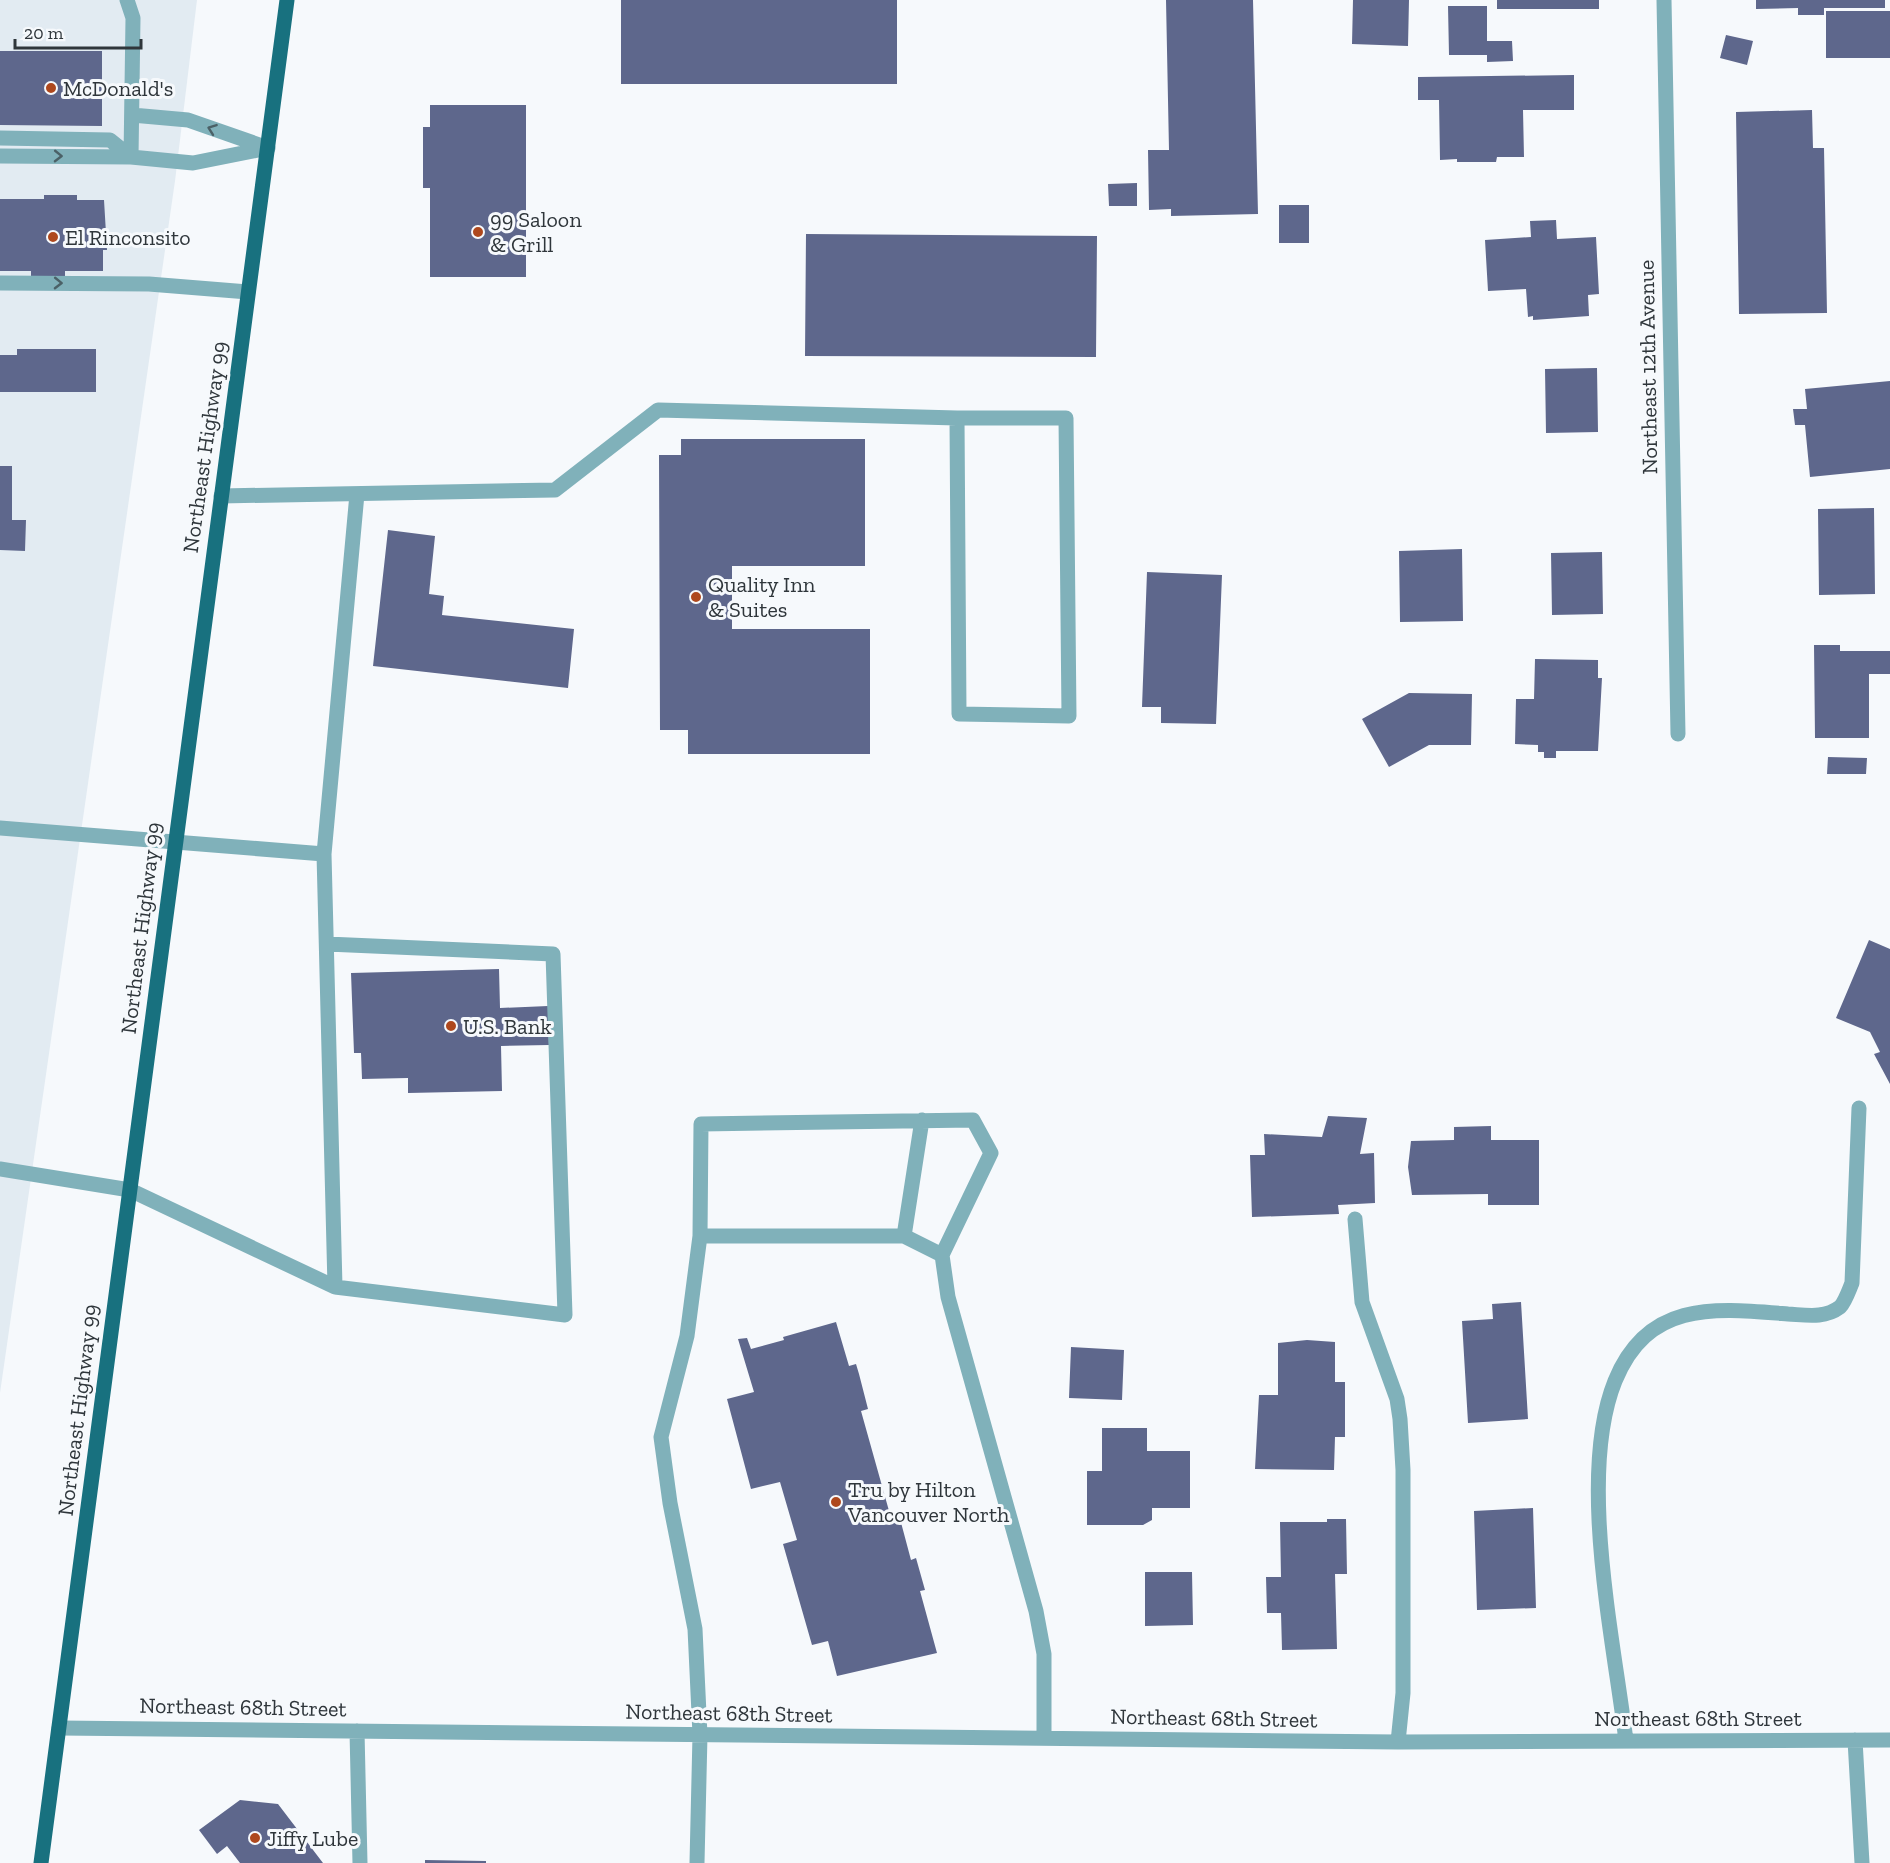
<svg xmlns="http://www.w3.org/2000/svg" width="1890" height="1863" font-family="'Zilla Slab',serif">
	<style>
		.built { fill: #e2ebf2 }
		.building { fill: #5e678c }
		.lines { fill: none; stroke-linecap: round; stroke-linejoin: round }
		.minor { stroke: #80b1ba; stroke-width: 15 }
		.major { stroke: #18717f; stroke-width: 15 }
		.oneway { stroke: #4b6167 }
		.poi-dot { fill: #ae481d; stroke: #f6f9fc; stroke-width: 2 }
		.labels { text-anchor: middle; dominant-baseline: central; stroke-width: 6; stroke-linejoin: round; paint-order: stroke }
		.poi-label { font-size: 22px; fill: #2f363b; stroke: #f6f9fc; text-anchor: start }
		.street-label { font-size: 22px; fill: #2f363b; stroke: #f6f9fc }
	</style>
	<rect width="100%" height="100%" fill="#f6f9fc"/>
	<!-- built -->
	<path class="built" d="M0,0H197L175,181L0,1393Z"/>
	<!-- building -->
	<path class="building" d="M621,0H897V84H621Z
		M1166,0H1253L1258,214L1171,216V209L1149,210L1148,150H1169Z
		M1353,0H1409L1408,46L1352,44Z
		M1497,0H1599V9H1497Z
		M1756,0H1885V8H1824V15H1798V8L1756,9Z
		M1448,6H1487V41H1512L1513,61L1487,62V55H1449Z
		M1826,11H1890V58H1826Z
		M1726,35L1753,41L1747,65L1720,58Z
		M0,51H102V126L0,125Z
		M1574,75V110H1523L1524,157H1497L1496,162H1457V159L1440,160L1439,100H1418V77Z
		M430,105H526V277H430V188H423V127H430Z
		M1812,110L1813,148H1824L1827,313L1739,314L1736,112Z
		M1137,183V206H1109L1108,184Z
		M44,195H77V200H104L107,250H103V271H65V277L31,276V271H0V199H44Z
		M1279,205H1309V243H1279Z
		M1556,220L1557,239L1596,237L1599,294L1588,295L1589,316L1533,320V316L1528,317L1526,289L1488,291L1485,240L1531,237L1530,221Z
		M806,234L1097,236L1096,357L805,356Z
		M17,349H96V392H0V355H17Z
		M1597,368L1598,432L1546,433L1545,369Z
		M1890,381V469L1810,477L1805,425H1795L1793,409H1807L1805,389Z
		M681,439H865V566H732V629H870V754H688V730H660L659,455H681Z
		M0,466H12V520H26L25,551L0,550Z
		M1874,508L1875,594L1819,595L1818,509Z
		M388,530L435,536L429,594L444,596L442,615L574,629L568,688L373,666Z
		M1462,549L1463,621L1400,622L1399,551Z
		M1602,552L1603,614L1552,615L1551,553Z
		M1147,572L1222,575L1216,724L1161,723V707H1142Z
		M1814,645H1840V651H1890V674H1869V738H1815Z
		M1535,659L1598,660V678H1602L1598,751H1556V758H1544V752H1538V745L1515,744L1516,699H1534Z
		M1409,693L1472,694L1471,745H1429L1389,767L1362,719Z
		M1828,757L1867,758L1866,774H1827Z
		M1869,940L1890,949V1084L1874,1054L1880,1052L1870,1032L1836,1018Z
		M499,969L500,1008L548,1006L549,1045L501,1046L502,1091L408,1093V1078L362,1079L361,1053H354L351,973Z
		M1328,1116L1367,1118L1360,1154L1374,1153L1375,1203L1338,1205L1339,1214L1252,1217L1250,1155H1265L1264,1134L1322,1137Z
		M1491,1126V1140H1539V1205H1488V1194L1412,1195L1408,1167L1411,1141L1454,1140V1127Z
		M1521,1302L1528,1419L1468,1423L1462,1321L1493,1319L1492,1304Z
		M836,1322L849,1366L856,1364L859,1374L868,1409L861,1411L891,1518L899,1515L911,1560L916,1558L925,1590L920,1591L937,1653L837,1676L828,1641L812,1645L783,1544L797,1540L780,1482L751,1489L727,1399L754,1392L738,1339L747,1338L751,1349L784,1340L783,1337Z
		M1307,1340L1335,1342V1382H1345V1437H1335L1334,1470L1255,1469L1259,1395H1278V1343Z
		M1071,1347L1124,1350L1122,1400L1069,1398Z
		M1102,1428H1147V1451H1190V1508H1152V1520L1143,1525H1087V1471H1102Z
		M1533,1508L1536,1608L1477,1610L1474,1511Z
		M1327,1519H1346L1347,1574H1335L1337,1649L1282,1650L1281,1613H1267L1266,1577H1281L1280,1522H1327Z
		M1145,1572H1192L1193,1625L1145,1626Z
		M240,1800L278,1804L323,1863H240L227,1846L217,1854L199,1830Z
		M425,1860L486,1861V1863H425Z"/>
	<g class="lines">
		<!-- minor -->
		<path class="minor" d="M1664,0L1678,734
			M132,115L188,120L268,148
			M0,138L110,140L131,157L193,163L268,148
			M0,156L131,157L133,18L127,0
			M0,283L149,284L248,292
			M221,496L555,490L658,410L957,418H1066L1069,716L959,714L957,418
			M0,828L324,854L357,494
			M327,944L553,954L565,1315L335,1287
			M0,1169L130,1190L335,1287L324,854
			M1355,1219L1362,1302L1397,1399L1400,1419L1403,1470V1693L1398,1742
			M700,1236L701,1124L973,1120L991,1153L942,1255
			M904,1236L922,1120
			M59,1728L1398,1742L1890,1740
			M357,1731L360,1863
			M1855,1740L1862,1863
			M1626,1741C1614,1641 1577,1475 1615,1381C1648,1300 1715,1308 1788,1314C1806,1315 1824,1319 1840,1307C1845,1302 1849,1290 1852,1283L1859,1108
			M697,1863L700,1735L695,1629L670,1503L661,1437L687,1336L700,1236H904L942,1255L948,1297L1036,1611L1044,1654V1738"/>
		<!-- major -->
		<path class="major" d="M41,1863L287,0"/>
	</g>
	<!-- one-way arrows -->
	<defs><path id="oneway-chevron" d="M-2-3.5L2.5 0L-2 3.5" fill="none" stroke-width="1.6" stroke-linecap="round" stroke-linejoin="round" transform="scale(1.5)"/></defs>
	<g class="oneway">
		<use href="#oneway-chevron" transform="translate(212 129) rotate(-160)"/>
		<use href="#oneway-chevron" transform="translate(58 156) rotate(1)"/>
		<use href="#oneway-chevron" transform="translate(58 283) rotate(1)"/>
	</g>
	<!-- markers -->
	<g class="poi-dot">
		<circle cx="51" cy="88" r="6"/>
		<circle cx="478" cy="232" r="6"/>
		<circle cx="53" cy="237" r="6"/>
		<circle cx="696" cy="597" r="6"/>
		<circle cx="451" cy="1026" r="6"/>
		<circle cx="836" cy="1502" r="6"/>
		<circle cx="255" cy="1838" r="6"/>
	</g>
	<g class="labels">
		<!-- poi labels -->
		<g class="poi-label">
			<text x="63" y="88">McDonald's</text>
			<text x="490" y="219">99 Saloon<tspan x="490" dy="25">&amp; Grill</tspan></text>
			<text x="65" y="237">El Rinconsito</text>
			<text x="708" y="584">Quality Inn<tspan x="708" dy="25">&amp; Suites</tspan></text>
			<text x="463" y="1026">U.S. Bank</text>
			<text x="848" y="1489">Tru by Hilton<tspan x="848" dy="25">Vancouver North</tspan></text>
			<text x="267" y="1838">Jiffy Lube</text>
		</g>
		<!-- street labels -->
		<g class="street-label">
			<text transform="translate(1648 367) rotate(-91)">Northeast 12th Avenue</text>
			<text transform="translate(205 447) rotate(-82)">Northeast Highway 99</text>
			<text transform="translate(141 928) rotate(-83)">Northeast Highway 99</text>
			<text transform="translate(78 1410) rotate(-83)">Northeast Highway 99</text>
			<text transform="translate(243 1707) rotate(1)">Northeast 68th Street</text>
			<text transform="translate(729 1713) rotate(1)">Northeast 68th Street</text>
			<text transform="translate(1214 1718) rotate(1)">Northeast 68th Street</text>
			<text x="1698" y="1718">Northeast 68th Street</text>
		</g>
	</g>
	<!-- scale -->
	<path d="M15 39v9h126v-9" fill="none" stroke="#2f363b" stroke-width="3"/>
	<text x="24" y="39" font-size="18" fill="#2f363b" stroke="#f6f9fc" stroke-width="4.5" paint-order="stroke">20 m</text>
</svg>
